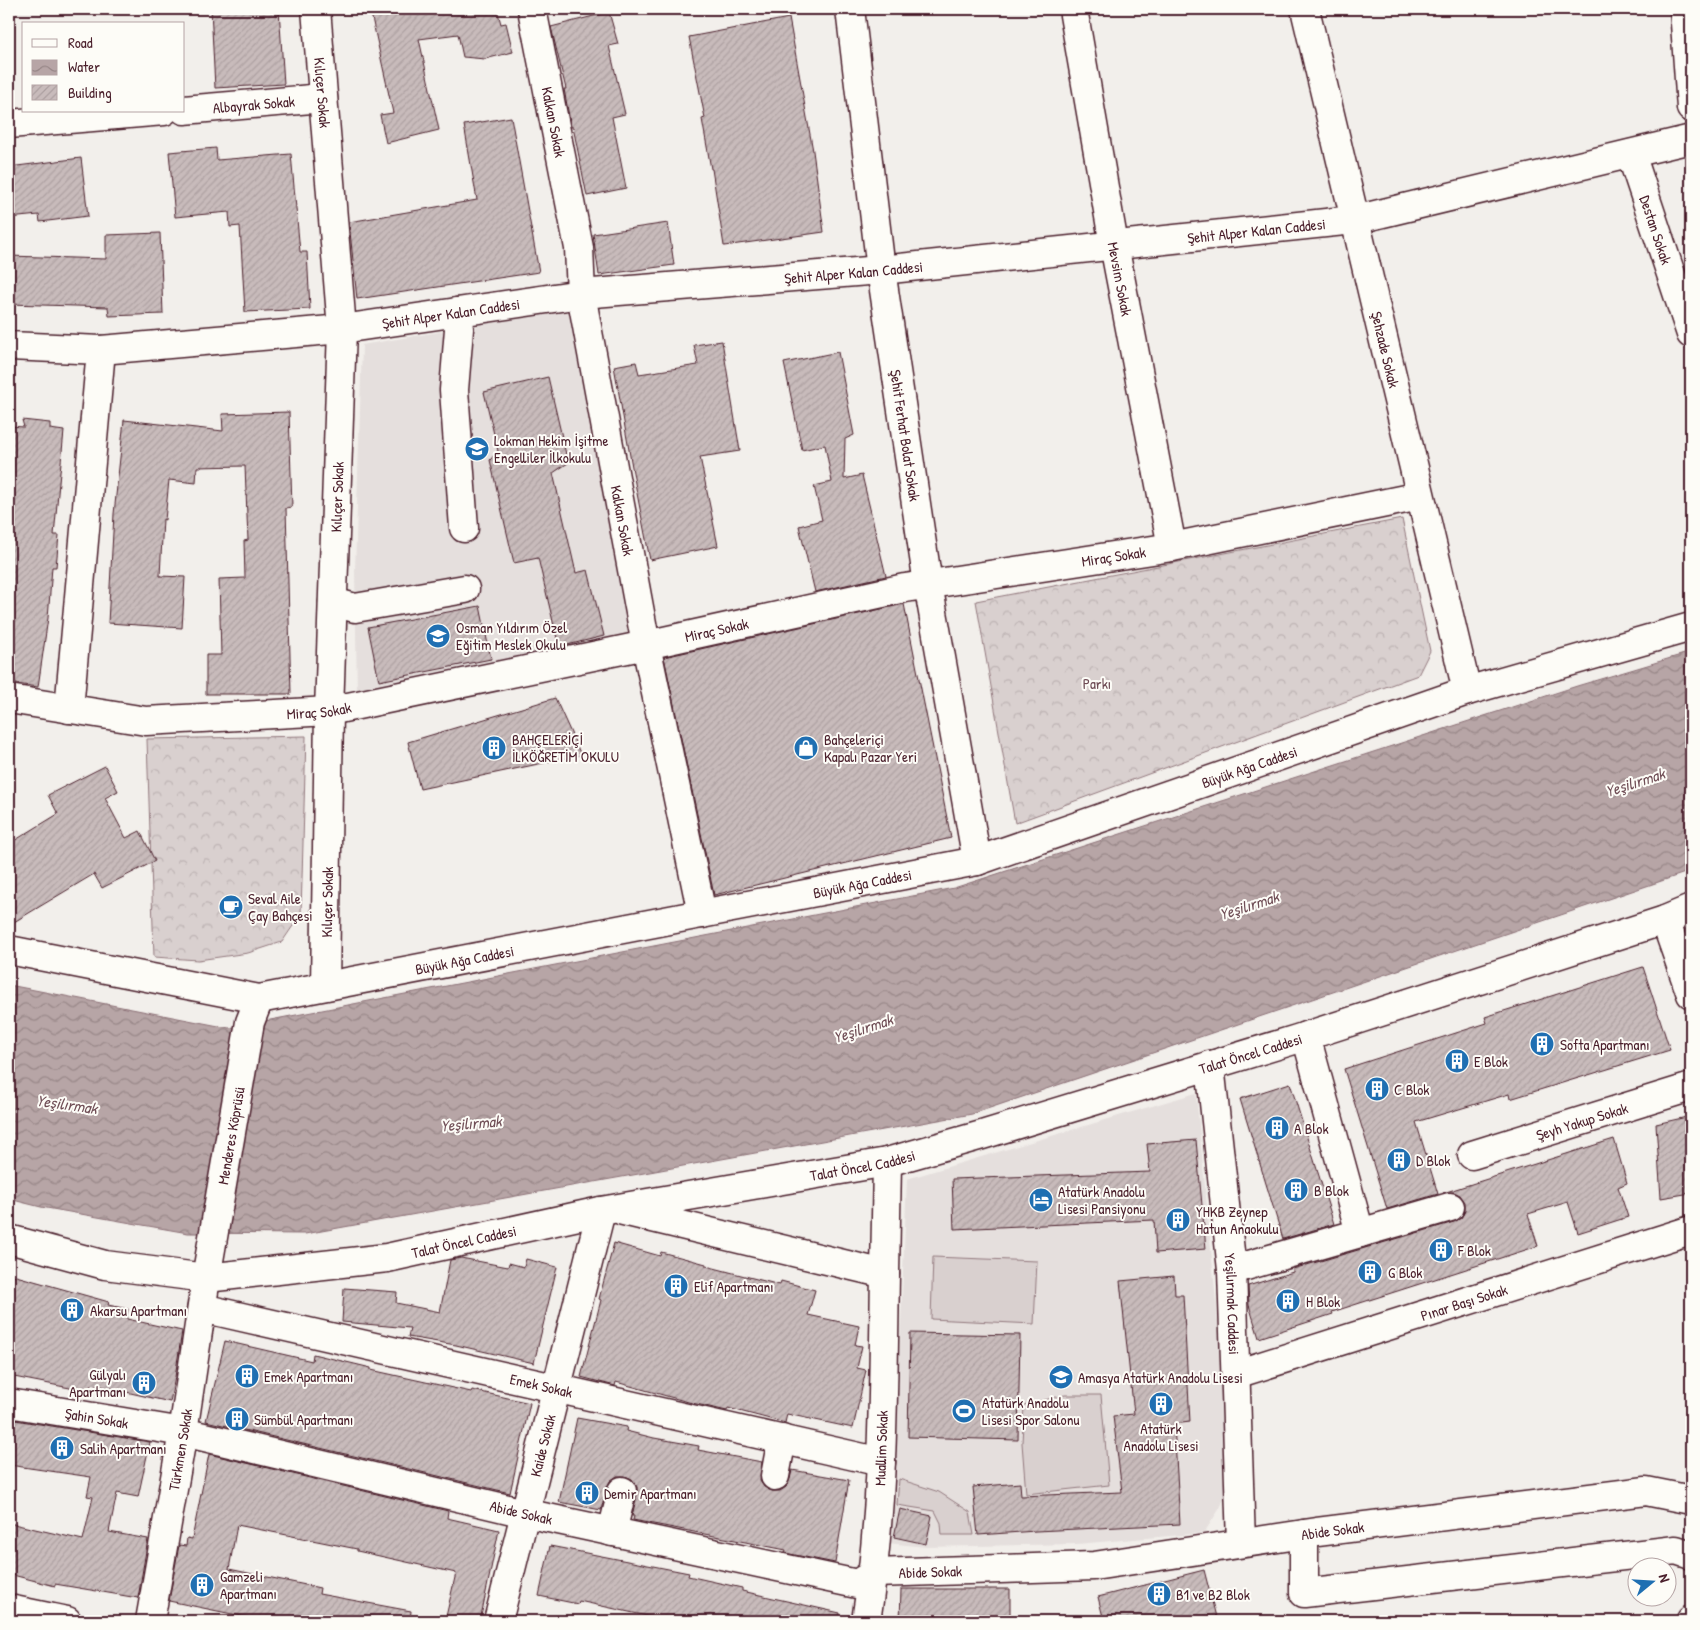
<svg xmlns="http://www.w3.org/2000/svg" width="1700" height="1630" font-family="'Patrick Hand',sans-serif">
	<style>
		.built { fill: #e5dfdd }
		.grass { fill: #d9d0cf; stroke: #92787d }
		.forest { fill: url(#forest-crowns); stroke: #92787d }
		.water { fill: url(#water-waves); stroke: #8b6f75 }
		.building { fill: url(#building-hatch); stroke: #4a1f2b }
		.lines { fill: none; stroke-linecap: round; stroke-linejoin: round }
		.minor-casing { stroke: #4a1f2b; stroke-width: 31 }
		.major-casing { stroke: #4a1f2b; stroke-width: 31 }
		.minor { stroke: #fdfcf7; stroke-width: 28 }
		.major { stroke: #fdfcf7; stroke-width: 28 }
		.labels { text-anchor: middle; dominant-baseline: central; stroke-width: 4; stroke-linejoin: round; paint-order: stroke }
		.street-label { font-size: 15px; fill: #4a1f2b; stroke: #fdfcf7 }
		.poi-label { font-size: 15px; fill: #4a1f2b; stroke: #fdfcf7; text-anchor: start }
		.park-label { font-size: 15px; fill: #6e4b54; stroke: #fdfcf7 }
		.water-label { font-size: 16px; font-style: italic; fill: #704e56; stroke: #fdfcf7 }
	</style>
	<defs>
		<pattern id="forest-crowns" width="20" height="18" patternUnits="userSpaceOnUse" patternTransform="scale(1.25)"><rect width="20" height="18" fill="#d9d0cf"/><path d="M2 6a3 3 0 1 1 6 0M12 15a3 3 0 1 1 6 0" fill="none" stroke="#bcb2b2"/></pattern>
		<pattern id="water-waves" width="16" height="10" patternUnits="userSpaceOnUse" patternTransform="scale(1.25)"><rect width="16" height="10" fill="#b7a5a6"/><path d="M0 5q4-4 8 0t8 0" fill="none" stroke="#978687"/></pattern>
		<pattern id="building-hatch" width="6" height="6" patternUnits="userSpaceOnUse" patternTransform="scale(1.25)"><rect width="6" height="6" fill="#c8bbbb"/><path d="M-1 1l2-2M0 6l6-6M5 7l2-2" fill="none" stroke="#ada0a1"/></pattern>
	</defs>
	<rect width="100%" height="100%" fill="#f2efeb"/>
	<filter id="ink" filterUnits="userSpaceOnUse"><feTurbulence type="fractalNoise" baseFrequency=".02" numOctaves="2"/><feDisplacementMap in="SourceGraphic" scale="10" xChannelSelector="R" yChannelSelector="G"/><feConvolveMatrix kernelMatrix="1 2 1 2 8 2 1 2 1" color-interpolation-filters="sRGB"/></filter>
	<g filter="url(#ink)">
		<!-- built -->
		<path class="built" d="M568,310L633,637L357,696L355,571L362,345Z
			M1196,1093L1233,1478L1220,1508L1204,1533L1077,1544L926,1547L887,1543L894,1484L907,1179Z"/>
		<!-- grass -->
		<path class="grass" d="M933,1257L1037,1261L1034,1324L931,1319Z
			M1065,1395H1101L1109,1485L1026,1494L1022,1443L1024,1405Z
			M899,1479L939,1492L970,1512L974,1535H942L941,1523L935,1511L897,1505Z"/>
		<!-- forest -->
		<path class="forest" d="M1402,519L1430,651L1418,675L1015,823L976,601Z
			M306,736L301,914L282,942L248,953L198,960L154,957L147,739Z"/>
		<!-- water -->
		<path class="water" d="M1691,652V871L972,1114L305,1234L188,1233L41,1207L9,1199V985L229,1028L954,888L1577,686Z"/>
		<!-- building -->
		<path class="building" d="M211,9H279L284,84L215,88Z
			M370,9H497L501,24L506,23L513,52L485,59L463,57L458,34L419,39L439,130L386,143L380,115L393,113Z
			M609,12L618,44L609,46L625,114L612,117L626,188L587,196L573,127H571L564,89H566L551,27Z
			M789,18L813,151L824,232L724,246L712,169H711L702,119L705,118L689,37Z
			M511,117L539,272L357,299L349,222L477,200L464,125Z
			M216,148L217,160L291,154L300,252H307L310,309L245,312L240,226L230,227L229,212L175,217L169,152Z
			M81,158L88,216L40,222L39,215L9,218V167Z
			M668,223L674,265L599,275L593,234Z
			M160,233L163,314L109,316L108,307L9,304V256L106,259V235Z
			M722,341L740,451L700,457L718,546L650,560L634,478L614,366L636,362L639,374L698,365L694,345Z
			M838,352L854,435L845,439L844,479L862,475L886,576L815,592L799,526L822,520L814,486L832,482L825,445L802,450L784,363Z
			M548,377L568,463L553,473L576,573L588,570L604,636L559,647L538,558L514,563L490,460L498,451L484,392Z
			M289,412L292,507L286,508L291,694H206V655H221L219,579L245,578L244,541L248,540L245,466L197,467L196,483L169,480L165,520L163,519L160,576L185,577L182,628L108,623L114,514L124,420L223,431L222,414Z
			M22,420L50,423V429L64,431L54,535H59L56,567H52L48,618L38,687L9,683V426L24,427Z
			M904,604L951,838L714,895L664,657Z
			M480,606L491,659L379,681L368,627Z
			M555,698L581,755L420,789L408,742Z
			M105,766L118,791L105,798L126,838L140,831L155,861L102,888L94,874L9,925V844L58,814L48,795Z
			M1643,967L1670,1050L1510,1099L1509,1094L1416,1122L1438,1194L1387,1209L1344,1069L1487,1023L1485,1017Z
			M1290,1083L1334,1224L1283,1239L1240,1099Z
			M1691,1116V1193L1661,1198L1656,1124Z
			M1614,1139L1627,1183L1618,1187L1628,1217L1578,1233L1568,1202L1528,1214L1538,1246L1332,1312L1333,1314L1259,1338L1249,1305L1248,1286L1293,1272V1269L1454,1222L1461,1218L1465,1211V1202L1460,1195L1454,1192L1443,1193Z
			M1196,1140L1206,1249L1156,1253L1154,1220L954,1229L952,1179L1150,1172L1147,1144Z
			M614,1243L660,1256L661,1252L706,1264V1266L780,1285L781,1281L815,1290L808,1315L859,1326L855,1345L862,1346L857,1368L866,1370L853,1428L787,1414L785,1423L728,1408L727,1411L692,1403L616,1382L615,1386L581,1377L601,1300L599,1299Z
			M461,1258L508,1267L509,1263L524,1267L526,1259L557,1267L534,1363L456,1345L408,1337L410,1328L342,1322L344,1288L397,1292L396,1303L440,1312L450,1260Z
			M9,1274L109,1302L108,1305L128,1309L127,1319L182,1331L175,1377L170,1402L91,1384L90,1392L9,1376Z
			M1174,1276L1175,1295H1183L1190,1422L1174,1424L1180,1524L1036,1531L978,1535L973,1487L1020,1483L1021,1496L1122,1492L1113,1416L1134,1414L1120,1281Z
			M910,1333L1020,1335L1018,1440L908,1437Z
			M225,1341L312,1361L313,1354L371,1368V1370L471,1392L472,1390L530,1403L510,1493L206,1421Z
			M577,1418L627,1427L626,1431L654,1438L699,1446L698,1450L762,1462L760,1481L764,1487L772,1491H780L786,1487L790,1479L792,1470L849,1480L835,1563L785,1553L786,1550L633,1520L634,1516H632L637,1495V1487L632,1479L625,1476H617L610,1481L607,1487L601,1510L559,1502Z
			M9,1419L150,1442L138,1497L117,1493L109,1532L148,1539L138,1598L55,1584V1586L9,1574V1523L83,1540L93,1497L87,1496L91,1477L9,1465Z
			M209,1454L448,1511L447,1518L499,1530L480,1621H445L456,1573L357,1551V1549L237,1525L229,1569L320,1588L319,1594L411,1611L410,1621H266L169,1601L179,1545L186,1546L187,1538L192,1539Z
			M900,1509L932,1516L926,1544L894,1537Z
			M550,1546L689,1573L688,1576L742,1588V1591L840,1613L839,1621H670L579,1601L578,1604L539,1596Z
			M1204,1570L1217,1621H1104L1098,1597Z
			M901,1589H1010V1621H900Z"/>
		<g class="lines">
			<defs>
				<g id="minor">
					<path id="s1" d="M316,9L342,329L329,711L325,986"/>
					<path id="s2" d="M532,9L579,248L581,294L646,645L702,914"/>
					<path id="s3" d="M850,9L881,270L928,584L977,861"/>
					<path id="s4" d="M1073,9L1114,245L1172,547"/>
					<path id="s5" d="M1305,9L1467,691"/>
					<path d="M1684,9L1691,108"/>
					<path id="s6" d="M184,110L323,98"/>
					<path d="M9,124L164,111"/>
					<path id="s7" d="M1631,154L1691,334"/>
					<path d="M457,312L459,329L454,390L464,528"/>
					<path id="s8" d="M9,346L101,350L342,329L581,294L881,270L1354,220L1691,139"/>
					<path d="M333,602L355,608L465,589"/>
					<path id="s9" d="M9,699L146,721L329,711L646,645L905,588L1172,547L1420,496"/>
					<path d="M69,709L101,350"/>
					<path d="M1665,920L1691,994"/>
					<path id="s10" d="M9,950L259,999L977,861L1467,691L1691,627"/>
					<path d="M1306,1036L1360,1233"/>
					<path id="s11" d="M1210,1065L1232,1270L1241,1543"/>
					<path id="s12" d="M1472,1155L1691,1087"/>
					<path d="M623,1211L885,1274C883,1390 884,1507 866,1621"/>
					<path id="s13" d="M9,1239L105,1265L206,1278L387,1258L601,1211L887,1162L982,1135L1297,1039L1665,920L1691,909"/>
					<path d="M1232,1270L1450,1207"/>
					<path d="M885,1274L887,1162"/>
					<path id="s14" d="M202,1308L881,1462"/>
					<path id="s15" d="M1236,1374L1691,1230"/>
					<path id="s16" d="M9,1403L183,1432L525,1513L857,1584L874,1573L1094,1566L1317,1532L1646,1491L1691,1500"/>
					<path d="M775,1476L782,1439"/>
					<path d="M612,1532L622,1491"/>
					<path d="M1304,1534V1593L1676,1550L1691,1555"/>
					<path id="s17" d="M150,1621L183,1432L206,1278L250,1022L259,999"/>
					<path id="s18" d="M498,1621L601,1211"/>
					<path d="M1691,1621V1620"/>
				</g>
				<path id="major" d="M9,1609L67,1621"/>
			</defs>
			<!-- minor casing -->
			<use href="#minor" class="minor-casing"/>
			<!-- major casing -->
			<use href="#major" class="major-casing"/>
			<!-- minor -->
			<use href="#minor" class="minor"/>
			<!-- major -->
			<use href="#major" class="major"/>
		</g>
	</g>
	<!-- icons -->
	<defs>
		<symbol id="school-disc" viewBox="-11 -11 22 22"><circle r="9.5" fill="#1f6fb2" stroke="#fdfcf7"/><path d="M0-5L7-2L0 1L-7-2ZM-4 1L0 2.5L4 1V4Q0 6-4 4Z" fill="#fff"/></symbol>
		<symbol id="building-disc" viewBox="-11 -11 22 22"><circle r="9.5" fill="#1f6fb2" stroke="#fdfcf7"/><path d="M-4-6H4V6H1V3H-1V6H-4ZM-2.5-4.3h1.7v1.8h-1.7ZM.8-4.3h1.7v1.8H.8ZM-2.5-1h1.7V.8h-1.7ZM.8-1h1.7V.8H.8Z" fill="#fff"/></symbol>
		<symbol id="shop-disc" viewBox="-11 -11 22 22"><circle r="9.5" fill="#1f6fb2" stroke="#fdfcf7"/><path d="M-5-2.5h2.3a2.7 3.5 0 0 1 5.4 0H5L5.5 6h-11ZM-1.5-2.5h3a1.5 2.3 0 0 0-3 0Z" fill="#fff"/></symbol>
		<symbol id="cafe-disc" viewBox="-11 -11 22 22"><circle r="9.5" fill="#1f6fb2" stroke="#fdfcf7"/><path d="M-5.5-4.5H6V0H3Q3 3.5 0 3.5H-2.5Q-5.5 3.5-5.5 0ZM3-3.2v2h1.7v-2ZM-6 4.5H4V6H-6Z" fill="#fff"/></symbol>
		<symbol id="hotel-disc" viewBox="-11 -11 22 22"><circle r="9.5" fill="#1f6fb2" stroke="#fdfcf7"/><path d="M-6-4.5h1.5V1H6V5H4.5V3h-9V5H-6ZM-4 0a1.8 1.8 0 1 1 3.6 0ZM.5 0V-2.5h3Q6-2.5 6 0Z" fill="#fff"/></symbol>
		<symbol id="stadium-disc" viewBox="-11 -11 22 22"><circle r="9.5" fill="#1f6fb2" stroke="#fdfcf7"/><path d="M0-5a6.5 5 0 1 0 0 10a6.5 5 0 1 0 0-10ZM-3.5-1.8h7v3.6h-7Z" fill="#fff"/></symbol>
	</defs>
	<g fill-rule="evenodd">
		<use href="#school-disc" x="463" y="435" width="28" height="28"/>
		<use href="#school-disc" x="424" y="622" width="28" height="28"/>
		<use href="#building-disc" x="480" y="734" width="28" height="28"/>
		<use href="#shop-disc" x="792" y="734" width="28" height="28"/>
		<use href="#cafe-disc" x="217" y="893" width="28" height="28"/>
		<use href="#building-disc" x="1528" y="1030" width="28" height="28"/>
		<use href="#building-disc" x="1443" y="1047" width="28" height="28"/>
		<use href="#building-disc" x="1363" y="1075" width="28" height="28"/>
		<use href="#building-disc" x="1263" y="1114" width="28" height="28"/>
		<use href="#building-disc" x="1385" y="1146" width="28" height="28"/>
		<use href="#building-disc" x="1282" y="1176" width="28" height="28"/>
		<use href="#hotel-disc" x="1027" y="1186" width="28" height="28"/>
		<use href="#building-disc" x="1164" y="1206" width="28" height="28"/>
		<use href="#building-disc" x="1427" y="1236" width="28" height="28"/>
		<use href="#building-disc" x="1356" y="1258" width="28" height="28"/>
		<use href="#building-disc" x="662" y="1272" width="28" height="28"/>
		<use href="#building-disc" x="1274" y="1287" width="28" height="28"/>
		<use href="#building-disc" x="58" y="1296" width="28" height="28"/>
		<use href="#building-disc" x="233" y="1362" width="28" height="28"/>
		<use href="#school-disc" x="1047" y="1363" width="28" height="28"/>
		<use href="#building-disc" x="130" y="1369" width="28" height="28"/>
		<use href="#building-disc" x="1147" y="1390" width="28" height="28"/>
		<use href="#stadium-disc" x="950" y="1397" width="28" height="28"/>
		<use href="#building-disc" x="223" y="1405" width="28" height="28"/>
		<use href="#building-disc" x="48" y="1434" width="28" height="28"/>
		<use href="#building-disc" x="573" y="1479" width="28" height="28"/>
		<use href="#building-disc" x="188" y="1571" width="28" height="28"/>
		<use href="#building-disc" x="1145" y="1580" width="28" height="28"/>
	</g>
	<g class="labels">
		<!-- street labels -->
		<g class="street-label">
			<text stroke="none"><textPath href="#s1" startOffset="84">Kılıçer Sokak</textPath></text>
			<text stroke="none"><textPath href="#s6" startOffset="70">Albayrak Sokak</textPath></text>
			<text stroke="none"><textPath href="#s2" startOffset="115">Kalkan Sokak</textPath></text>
			<text stroke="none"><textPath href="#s7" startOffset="80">Destan Sokak</textPath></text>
			<text stroke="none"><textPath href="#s8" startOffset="1254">Şehit Alper Kalan Caddesi</textPath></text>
			<text stroke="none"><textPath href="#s8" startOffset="849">Şehit Alper Kalan Caddesi</textPath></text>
			<text stroke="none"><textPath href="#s4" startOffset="274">Mevsim Sokak</textPath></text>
			<text stroke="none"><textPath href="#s8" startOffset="444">Şehit Alper Kalan Caddesi</textPath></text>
			<text stroke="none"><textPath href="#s5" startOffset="350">Şehzade Sokak</textPath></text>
			<text stroke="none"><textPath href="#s3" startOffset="430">Şehit Ferhat Bolat Sokak</textPath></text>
			<text transform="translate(337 497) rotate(-88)">Kılıçer Sokak</text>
			<text stroke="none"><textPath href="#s2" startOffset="520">Kalkan Sokak</textPath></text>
			<text stroke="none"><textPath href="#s9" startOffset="1122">Miraç Sokak</textPath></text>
			<text stroke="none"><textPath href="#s9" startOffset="718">Miraç Sokak</textPath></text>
			<text stroke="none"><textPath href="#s9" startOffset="312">Miraç Sokak</textPath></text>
			<text stroke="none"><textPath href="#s10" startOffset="1274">Büyük Ağa Caddesi</textPath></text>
			<text stroke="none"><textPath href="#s10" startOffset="869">Büyük Ağa Caddesi</textPath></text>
			<text transform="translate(327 902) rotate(-89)">Kılıçer Sokak</text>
			<text stroke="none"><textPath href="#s10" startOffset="464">Büyük Ağa Caddesi</textPath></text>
			<text stroke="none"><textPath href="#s13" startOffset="1272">Talat Öncel Caddesi</textPath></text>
			<text stroke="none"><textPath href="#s12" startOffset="115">Şeyh Yakup Sokak</textPath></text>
			<text stroke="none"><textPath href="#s17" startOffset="492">Menderes Köprüsü</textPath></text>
			<text stroke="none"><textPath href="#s13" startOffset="868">Talat Öncel Caddesi</textPath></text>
			<text stroke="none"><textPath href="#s13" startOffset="462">Talat Öncel Caddesi</textPath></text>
			<text stroke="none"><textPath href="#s15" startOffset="239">Pınar Başı Sokak</textPath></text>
			<text stroke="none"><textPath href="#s11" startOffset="240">Yeşilırmak Caddesi</textPath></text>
			<text stroke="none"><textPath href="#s14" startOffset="348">Emek Sokak</textPath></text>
			<text stroke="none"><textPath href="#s16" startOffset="89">Şahin Sokak</textPath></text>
			<text stroke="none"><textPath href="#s18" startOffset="181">Kaide Sokak</textPath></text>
			<text transform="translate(881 1448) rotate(-88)">Muallim Sokak</text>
			<text stroke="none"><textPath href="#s17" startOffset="174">Türkmen Sokak</textPath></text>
			<text stroke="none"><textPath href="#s16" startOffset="524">Abide Sokak</textPath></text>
			<text stroke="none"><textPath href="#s16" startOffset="1349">Abide Sokak</textPath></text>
			<text stroke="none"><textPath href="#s16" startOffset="944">Abide Sokak</textPath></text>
		</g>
		<!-- poi labels -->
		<g class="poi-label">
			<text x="494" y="440">Lokman Hekim İşitme<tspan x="494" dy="17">Engelliler İlkokulu</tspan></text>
			<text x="456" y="627">Osman Yıldırım Özel<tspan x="456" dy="17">Eğitim Meslek Okulu</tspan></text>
			<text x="512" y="739">BAHÇELERİÇİ<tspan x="512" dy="17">İLKÖĞRETİM OKULU</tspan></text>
			<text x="824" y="739">Bahçeleriçi<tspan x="824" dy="17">Kapalı Pazar Yeri</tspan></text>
			<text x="248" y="898">Seval Aile<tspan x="248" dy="17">Çay Bahçesi</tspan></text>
			<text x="1560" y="1044">Softa Apartmanı</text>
			<text x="1474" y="1061">E Blok</text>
			<text x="1394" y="1089">C Blok</text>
			<text x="1294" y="1128">A Blok</text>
			<text x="1416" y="1160">D Blok</text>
			<text x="1314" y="1190">B Blok</text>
			<text x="1058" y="1191">Atatürk Anadolu<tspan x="1058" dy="17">Lisesi Pansiyonu</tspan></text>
			<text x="1196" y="1211">YHKB Zeynep<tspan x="1196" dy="17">Hatun Anaokulu</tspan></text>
			<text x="1458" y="1250">F Blok</text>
			<text x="1388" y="1272">G Blok</text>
			<text x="694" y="1286">Elif Apartmanı</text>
			<text x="1306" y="1301">H Blok</text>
			<text x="90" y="1310">Akarsu Apartmanı</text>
			<text x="126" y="1374" text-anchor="end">Gülyalı<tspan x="126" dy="17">Apartmanı</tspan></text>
			<text x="264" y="1376">Emek Apartmanı</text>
			<text x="1078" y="1377">Amasya Atatürk Anadolu Lisesi</text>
			<text x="982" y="1402">Atatürk Anadolu<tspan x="982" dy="17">Lisesi Spor Salonu</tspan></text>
			<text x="254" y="1419">Sümbül Apartmanı</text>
			<text x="1161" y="1428" text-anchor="middle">Atatürk<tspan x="1161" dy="17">Anadolu Lisesi</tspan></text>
			<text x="80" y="1448">Salih Apartmanı</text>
			<text x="604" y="1493">Demir Apartmanı</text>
			<text x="220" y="1576">Gamzeli<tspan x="220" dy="17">Apartmanı</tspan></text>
			<text x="1176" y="1594">B1 ve B2 Blok</text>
		</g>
		<!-- park labels -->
		<g class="park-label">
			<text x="1097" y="683">Parkı</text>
		</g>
		<!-- water labels -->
		<g class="water-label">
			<text transform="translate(1635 782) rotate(-18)">Yeşilırmak</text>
			<text transform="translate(1249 905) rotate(-18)">Yeşilırmak</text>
			<text transform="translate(863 1028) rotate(-18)">Yeşilırmak</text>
			<text transform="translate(67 1104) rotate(8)">Yeşilırmak</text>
			<text transform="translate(471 1123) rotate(-5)">Yeşilırmak</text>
		</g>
	</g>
	<!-- margin -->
	<rect width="1700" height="1630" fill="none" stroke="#fdfcf7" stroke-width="30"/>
	<rect x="15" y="15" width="1670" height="1600" fill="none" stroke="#4a1f2b" stroke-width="2" filter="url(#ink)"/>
	<!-- legend -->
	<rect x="22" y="22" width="162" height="90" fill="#fdfcf7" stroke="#b5a4a5"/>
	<rect x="32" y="39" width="25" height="8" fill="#fdfcf7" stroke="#b5a4a5"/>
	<text x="68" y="48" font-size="15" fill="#4a1f2b">Road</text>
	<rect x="32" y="60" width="25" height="15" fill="url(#water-waves)" stroke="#b5a4a5"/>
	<text x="68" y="72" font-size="15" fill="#4a1f2b">Water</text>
	<rect x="32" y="85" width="25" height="15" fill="url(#building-hatch)" stroke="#b5a4a5"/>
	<text x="68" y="98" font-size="15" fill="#4a1f2b">Building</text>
	<!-- north arrow -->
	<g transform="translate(1652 1582) rotate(72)"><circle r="24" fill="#fdfcf7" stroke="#b5a4a5"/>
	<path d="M0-4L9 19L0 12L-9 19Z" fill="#1f6fb2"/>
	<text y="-8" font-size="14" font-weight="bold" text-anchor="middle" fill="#4a1f2b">N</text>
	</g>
</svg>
